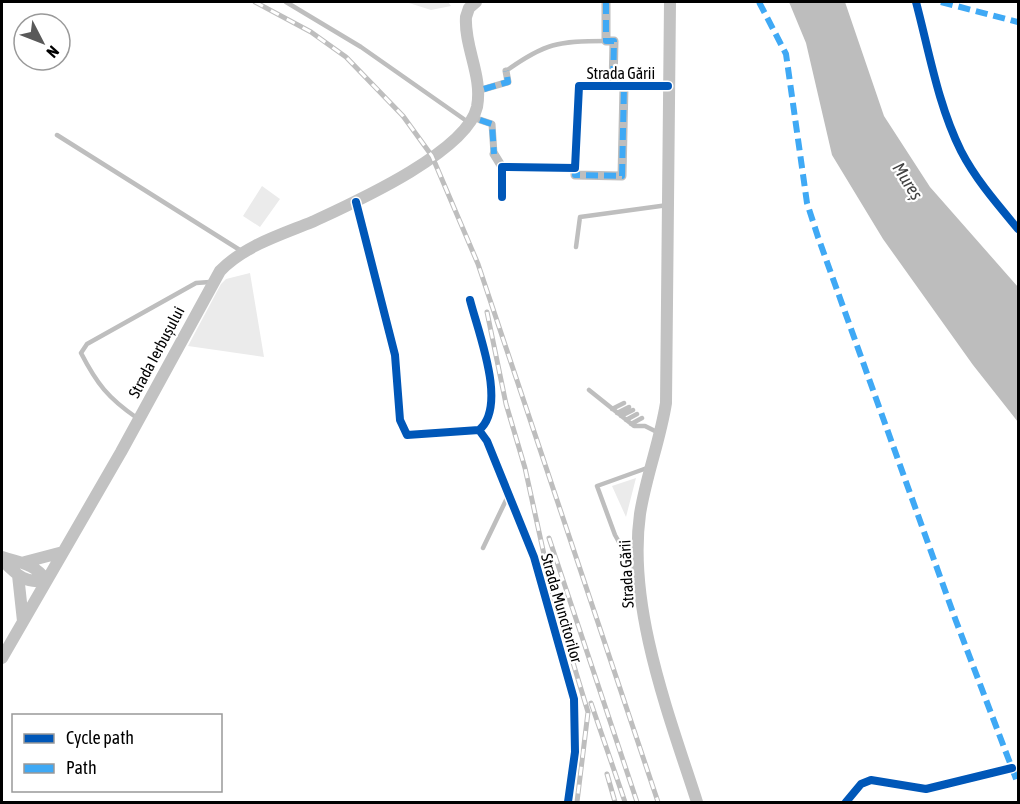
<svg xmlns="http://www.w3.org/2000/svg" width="1020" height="804" font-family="'Asap Condensed',sans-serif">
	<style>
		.green { fill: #ebebeb }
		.water { fill: #bdbdbd }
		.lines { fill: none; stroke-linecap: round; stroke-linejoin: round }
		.service { stroke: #bebebe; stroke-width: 4.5 }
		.pedestrian { stroke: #bebebe; stroke-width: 7 }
		.minor { stroke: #bebebe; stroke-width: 9 }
		.secondary { stroke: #c2c2c2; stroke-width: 12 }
		.rail-casing { stroke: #bebebe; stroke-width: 5 }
		.rail { stroke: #fff; stroke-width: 3; stroke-dasharray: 9; stroke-linecap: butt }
		.quiet { stroke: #3fa9f5; stroke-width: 6; stroke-dasharray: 12 6; stroke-linecap: butt }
		.cycleway-casing { stroke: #fff; stroke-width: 11 }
		.cycleway { stroke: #0057b8; stroke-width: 8 }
		.labels { text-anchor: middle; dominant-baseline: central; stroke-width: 4.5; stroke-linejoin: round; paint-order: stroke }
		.street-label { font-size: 16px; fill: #000; stroke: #fff }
		.water-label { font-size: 18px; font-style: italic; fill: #424242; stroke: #fff }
	</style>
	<rect width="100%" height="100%" fill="#fff"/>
	<!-- green -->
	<path class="green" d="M448,2L451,6L431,10L409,3Z
		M262,186L280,199L260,227L243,216Z
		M250,273L264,357L188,346L221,284L226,279Z
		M636,478L626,517L612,486Z"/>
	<!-- water -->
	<path class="water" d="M789,2H845L884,116L930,187L1018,287V422L973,365L883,239L832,155L806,43Z"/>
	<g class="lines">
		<!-- service -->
		<path class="service" d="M286,2L361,47L468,122
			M506,71C545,43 558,41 606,41
			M57,135L243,252
			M576,247L580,217L668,205
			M589,390L634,426H645L659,433
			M612,409L624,403
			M617,413L629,407
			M621,416L633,410
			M137,418C108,398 97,384 81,353L87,344L196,283L210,282
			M626,420L637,414
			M631,424L642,418
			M483,548L508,496
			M634,569L615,535L597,486L647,468"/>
		<!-- pedestrian -->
		<path class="pedestrian" d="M484,89L508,82L506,71
			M480,120L492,124L494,154"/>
		<!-- minor -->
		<path class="minor" d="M606,2V41H614L613,86
			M494,154L502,167
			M575,168V175L622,176L624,86
			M502,197V167L575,168L579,86H668
			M356,202L395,355L400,420L407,435L479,430C508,406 478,332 470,300
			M479,430L487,441L534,557L574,699L575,752L568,802
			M846,802L861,784L871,780L926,789L1012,768"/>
		<!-- secondary -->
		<path class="secondary" d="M670,2L666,403C660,441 646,476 640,514C627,607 669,715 697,802
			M2,557C20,563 34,563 46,580
			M2,560C15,573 25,585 46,580
			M25,562L63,552
			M18,575L23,621
			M2,658L121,452L220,271C244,246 280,235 312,222C353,203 467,152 477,107C483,76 464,47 466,17L469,8L476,2"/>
		<defs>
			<path id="rail" d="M255,2L311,32L346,57L403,116L432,156L478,264L658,802
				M487,312L506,404L525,468L554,600L588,712L577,802
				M549,538L637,802
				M591,703L625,802
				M607,774L615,802"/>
		</defs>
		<!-- rail casing -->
		<use href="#rail" class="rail-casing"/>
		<!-- rail -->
		<use href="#rail" class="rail"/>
		<!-- quiet -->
		<path class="quiet" d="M606,2V41H614L613,86
			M759,2L786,54L807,203L818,237L956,621L1018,784
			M941,2L1018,22
			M484,89L508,82L506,71
			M480,120L492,124L494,154
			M575,168V175L622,176L624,86"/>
		<defs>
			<path id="cycleway" d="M916,2C929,51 938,105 961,151C976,180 998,205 1018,229
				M502,197V167L575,168L579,86H668
				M356,202L395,355L400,420L407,435L479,430C508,406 478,332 470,300
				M479,430L487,441L534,557L574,699L575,752L568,802
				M846,802L861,784L871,780L926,789L1012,768"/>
		</defs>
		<!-- cycleway casing -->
		<use href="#cycleway" class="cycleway-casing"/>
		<!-- cycleway -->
		<use href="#cycleway" class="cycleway"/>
	</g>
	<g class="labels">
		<!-- street labels -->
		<g class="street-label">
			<text x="621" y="73">Strada Gării</text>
			<text transform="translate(156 352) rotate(-62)">Strada Ierbușului</text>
			<text transform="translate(626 574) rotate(-93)">Strada Gării</text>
			<text transform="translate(562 608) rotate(74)">Strada Muncitorilor</text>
		</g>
		<!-- water labels -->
		<g class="water-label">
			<text transform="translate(908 181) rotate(58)">Mureș</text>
		</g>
	</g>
	<!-- border -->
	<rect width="1020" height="804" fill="none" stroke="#000000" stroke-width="6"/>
	<!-- legend -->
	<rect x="12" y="714" width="210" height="78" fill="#ffffff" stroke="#999999" stroke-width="1.5"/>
	<rect x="24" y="734" width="30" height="9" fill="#0057b8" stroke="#999999" stroke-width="1.5"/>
	<text x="66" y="744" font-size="18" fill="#000000">Cycle path</text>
	<rect x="24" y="764" width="30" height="9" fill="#3fa9f5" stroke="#999999" stroke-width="1.5"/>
	<text x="66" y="774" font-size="18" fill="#000000">Path</text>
	<!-- north arrow -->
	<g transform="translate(42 42) rotate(132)"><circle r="28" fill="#ffffff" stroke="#999999" stroke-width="1.5"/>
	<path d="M0-4.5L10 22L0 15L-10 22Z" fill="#595959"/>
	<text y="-9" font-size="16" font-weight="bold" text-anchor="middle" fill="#000000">N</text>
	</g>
</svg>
